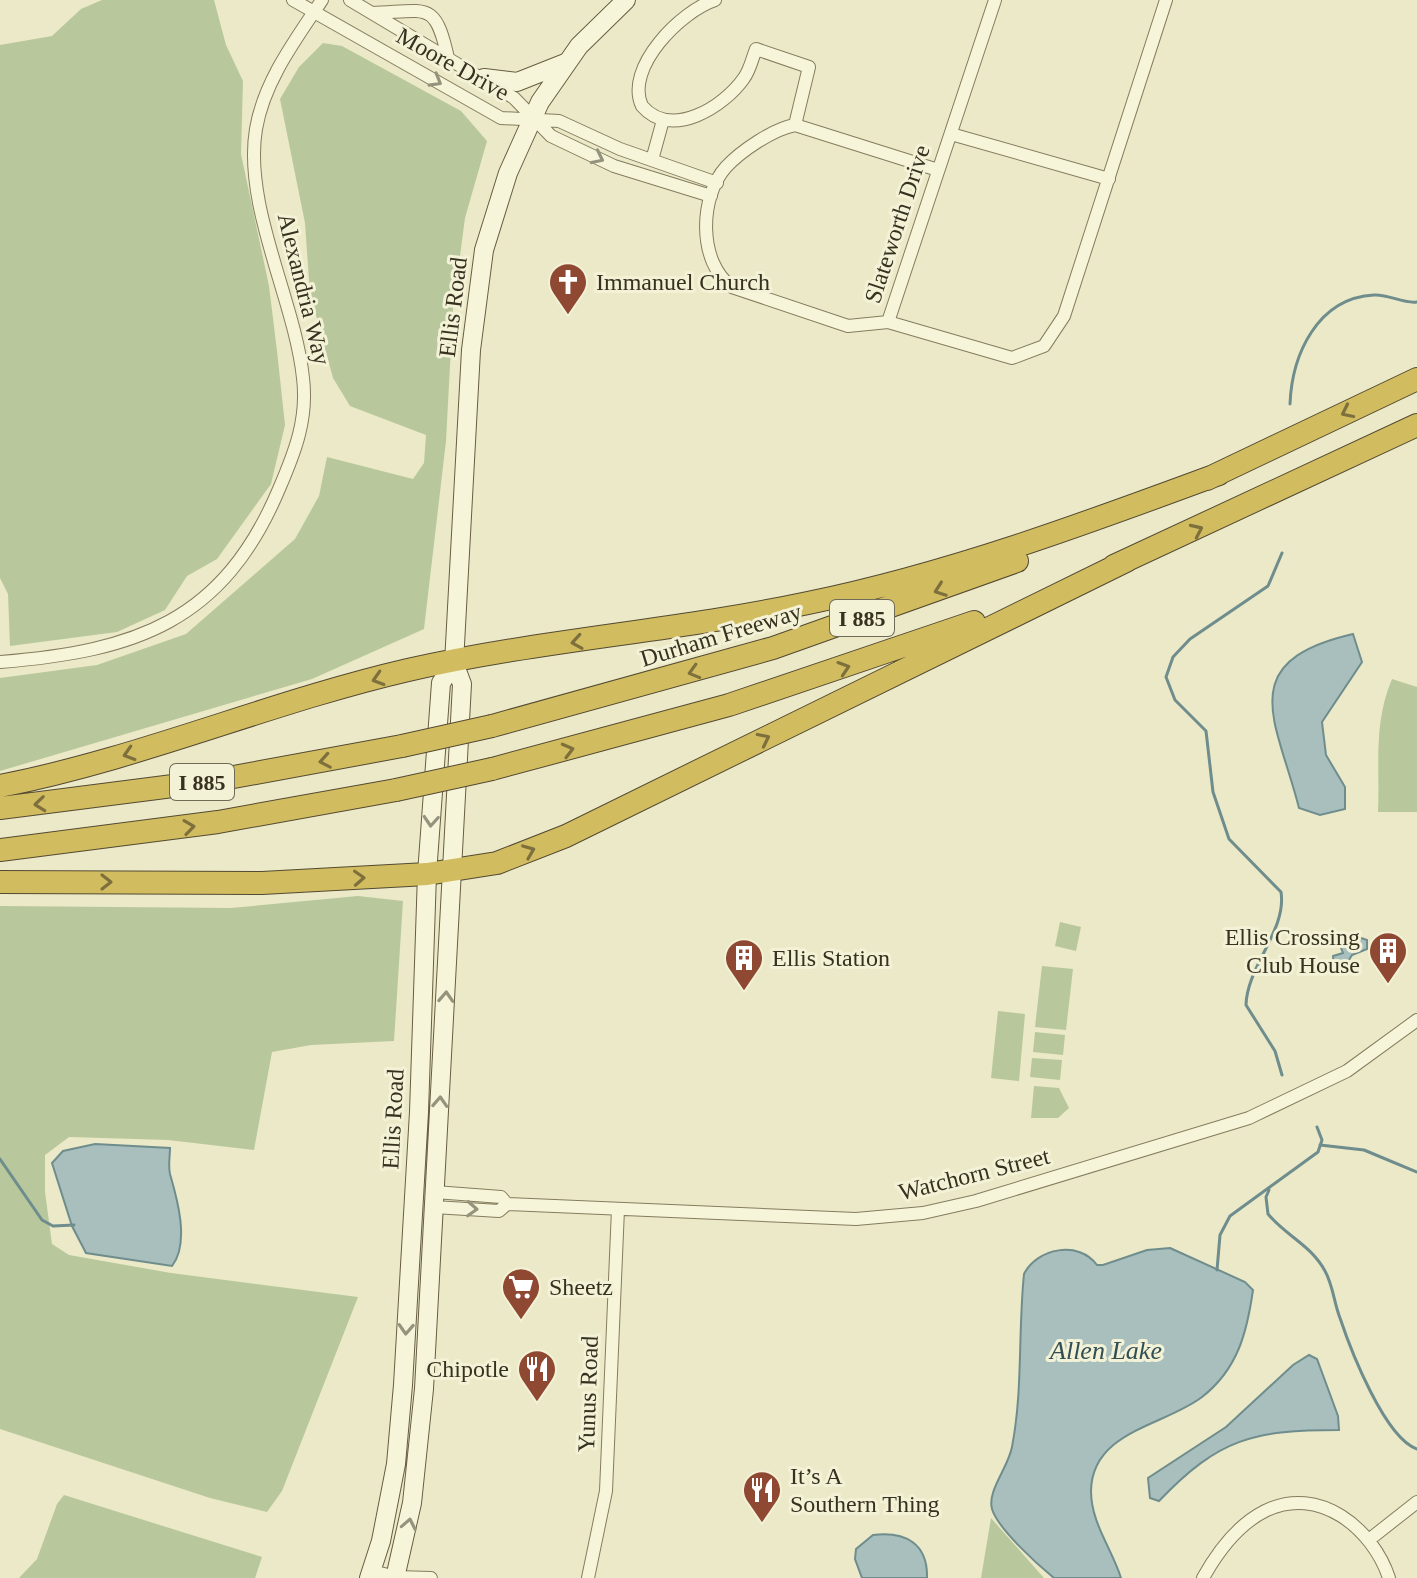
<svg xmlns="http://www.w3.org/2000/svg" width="1417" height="1578" font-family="Georgia,serif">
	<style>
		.green { fill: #b8c89c }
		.water { fill: #a8bfbe; stroke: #6f8d8d; stroke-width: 2 }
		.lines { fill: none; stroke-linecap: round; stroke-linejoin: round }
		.stream { stroke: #6f8d8d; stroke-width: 3 }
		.street-casing { stroke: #857c5e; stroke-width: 14 }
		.secondary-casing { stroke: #675d41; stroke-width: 20 }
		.highway-casing { stroke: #534a32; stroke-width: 24 }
		.street { stroke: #f6f5da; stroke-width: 12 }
		.secondary { stroke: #f6f5da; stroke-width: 18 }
		.highway { stroke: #d2bc60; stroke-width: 22 }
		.highway-bridge-casing { stroke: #534a32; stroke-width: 24; stroke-linecap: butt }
		.highway-bridge { stroke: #d2bc60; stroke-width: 22 }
		.oneway { stroke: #96937d }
		.oneway2 { stroke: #7d703d }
		.labels { text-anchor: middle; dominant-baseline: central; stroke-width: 6; stroke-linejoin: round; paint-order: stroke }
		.shield { fill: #f3f2d6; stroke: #6f6b57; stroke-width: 2 }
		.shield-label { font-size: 22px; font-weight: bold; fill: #373120 }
		.street-label { font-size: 24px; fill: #373120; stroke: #f3f2d6 }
		.poi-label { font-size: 24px; fill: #373120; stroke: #f3f2d6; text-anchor: start }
		.water-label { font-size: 26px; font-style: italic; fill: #314f55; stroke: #f3f2d6 }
	</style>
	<rect width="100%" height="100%" fill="#ebe9c7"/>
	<!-- green -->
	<path class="green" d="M102,0H214L226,45L243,81L241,154L269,286L277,351L285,425L271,484L217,559L187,576L165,610L117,632L10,646L8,594L0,578V45L52,36L81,9Z
		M323,43L342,46L461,111L487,141L465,218L453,309L446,441L424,629L312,679L0,771V678L97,665L186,634L295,539L319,496L327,457L413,479L424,463L426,435L350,406L333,378L310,293L305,223L280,99L299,67Z
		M1392,679L1417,687V812H1378C1380,765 1373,724 1392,679Z
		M358,896L403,901L394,1041L311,1045L272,1052L254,1150L168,1140L69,1137L45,1155V1192L52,1244L69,1255L171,1273L358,1297L282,1491L267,1512L210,1498L0,1429V906L231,908Z
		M1060,922L1081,927L1076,951L1055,946Z
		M1042,966L1073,969L1066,1030L1035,1027Z
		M998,1011L1025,1014L1019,1081L991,1078Z
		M1035,1032L1065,1035L1063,1055L1033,1052Z
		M1032,1058L1062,1060L1060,1080L1030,1077Z
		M1034,1086L1059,1088L1069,1108L1058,1118H1031Z
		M64,1495L262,1557L255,1578H19L37,1559L57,1504Z
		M991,1518L1044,1578H981Z"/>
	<!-- water -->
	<path class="water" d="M1353,634L1362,662L1322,722L1326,755L1345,787V809L1320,815L1299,808C1277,721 1232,662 1353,634Z
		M1358,937L1367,940V949L1352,955L1344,968L1334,967L1333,956L1343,953L1341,948L1350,942L1353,945Z
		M95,1144L170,1148C170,1156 168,1166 170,1174C177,1198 190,1243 172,1266L86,1253L72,1226L52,1163L63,1151Z
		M1170,1248L1245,1282L1253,1290C1247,1332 1238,1369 1202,1397C1164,1426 1092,1431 1091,1491C1091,1523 1112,1549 1121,1578H1054C1038,1565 998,1529 992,1509C987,1491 1008,1468 1012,1447C1023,1390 1018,1332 1024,1274C1037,1248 1079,1240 1097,1265H1103L1147,1250Z
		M1309,1355L1317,1359L1338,1416L1339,1430C1254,1430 1219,1438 1159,1501L1150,1498L1148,1478L1226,1427L1293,1365Z
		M873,1535C906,1531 928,1544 927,1578H862L855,1559L856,1549Z"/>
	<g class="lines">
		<!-- stream -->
		<path class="stream" d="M1290,404C1292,355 1317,298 1374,295C1389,294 1403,304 1417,302
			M1282,553L1268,586L1190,639L1173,657L1166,677L1175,700L1206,731L1213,792L1229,839L1281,892C1287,930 1247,966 1246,1005L1275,1051L1282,1075
			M1320,1145L1364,1150L1417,1172
			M0,1159L42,1220L53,1226L74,1225
			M1269,1190L1266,1197L1268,1214C1286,1236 1311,1245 1325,1271C1333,1285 1334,1303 1340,1318C1351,1351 1385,1438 1417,1449
			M1217,1270L1220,1235L1230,1216L1318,1152L1322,1140L1317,1127"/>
		<defs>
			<path id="street" d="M293,0L501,118L559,121L620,149L717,183
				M350,0L514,98L551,136L614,166L711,196
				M715,0C681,11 624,68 642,106C671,140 724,107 744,78C750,70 752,59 756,49L809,67L795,125
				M372,13C428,11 435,0 448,58
				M951,134L1109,179
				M652,160L663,120
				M888,322L1012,358L1044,346L1064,316L1166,0
				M888,322L848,326L732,287C698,263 699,197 726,167C741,151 773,129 795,125L938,170
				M888,322L995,0
				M0,662C136,651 223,622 279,489C295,452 308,419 303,378C295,301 243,206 256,129C264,81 296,39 322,0
				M435,1192L501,1197L507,1204L856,1219L923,1213L976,1201L1249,1118L1347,1071L1417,1020
				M434,1207L499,1211L507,1204
				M1370,1539L1417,1502
				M372,1571L396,1577L431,1578
				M588,1578L606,1491L618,1209
				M1203,1578C1218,1551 1237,1525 1265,1511C1319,1484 1373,1529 1389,1578"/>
			<path id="secondary" d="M484,78L517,82L565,63
				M369,1578L381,1541L396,1464L403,1385L419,1112L427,874L441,683L454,663
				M395,1578L412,1503L424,1389L462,684L454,663L471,350L484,250L508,173L540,102L579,46L626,0"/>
			<path id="highway" d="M1207,479L1417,379
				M1114,566L1417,425
				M492,726L773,648L1017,561
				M492,769L729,705L974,622
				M0,786C139,759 270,702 408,670C540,640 676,631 808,603C949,574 1084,524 1219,474
				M0,808L212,781L402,746
				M0,850L218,822L396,790
				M0,882L262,883L427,874L497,863L566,836L1126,561"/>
		</defs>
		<!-- street casing -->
		<use href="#street" class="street-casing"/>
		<!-- secondary casing -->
		<use href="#secondary" class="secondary-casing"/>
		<!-- highway casing -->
		<use href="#highway" class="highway-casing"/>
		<!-- street -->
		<use href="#street" class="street"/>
		<!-- secondary -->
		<use href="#secondary" class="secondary"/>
		<!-- highway -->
		<use href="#highway" class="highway"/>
		<defs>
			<path id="highway-bridge" d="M402,746L492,726
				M396,790L492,769"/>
		</defs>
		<!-- highway-bridge casing -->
		<use href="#highway-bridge" class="highway-bridge-casing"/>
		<!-- highway-bridge -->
		<use href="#highway-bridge" class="highway-bridge"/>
	</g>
	<!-- one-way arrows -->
	<defs><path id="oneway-chevron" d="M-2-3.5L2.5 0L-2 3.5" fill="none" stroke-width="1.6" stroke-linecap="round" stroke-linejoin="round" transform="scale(2)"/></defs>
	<g class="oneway">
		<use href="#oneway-chevron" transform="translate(436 81) rotate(30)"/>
		<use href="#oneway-chevron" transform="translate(598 158) rotate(26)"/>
		<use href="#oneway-chevron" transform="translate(431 821) rotate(94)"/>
		<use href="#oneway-chevron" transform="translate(446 997) rotate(-87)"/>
		<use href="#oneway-chevron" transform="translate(440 1102) rotate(-87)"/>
		<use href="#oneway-chevron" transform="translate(472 1209) rotate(3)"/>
		<use href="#oneway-chevron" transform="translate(406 1329) rotate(93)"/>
		<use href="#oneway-chevron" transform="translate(409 1524) rotate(-79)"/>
	</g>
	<g class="oneway2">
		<use href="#oneway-chevron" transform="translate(1347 412) rotate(154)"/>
		<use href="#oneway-chevron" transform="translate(1197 530) rotate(-25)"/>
		<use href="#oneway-chevron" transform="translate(940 590) rotate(160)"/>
		<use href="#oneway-chevron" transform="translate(577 642) rotate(171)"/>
		<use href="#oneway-chevron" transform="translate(844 668) rotate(-18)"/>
		<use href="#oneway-chevron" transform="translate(694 672) rotate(164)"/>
		<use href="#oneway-chevron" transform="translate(378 679) rotate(163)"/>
		<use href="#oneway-chevron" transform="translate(764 739) rotate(-26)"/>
		<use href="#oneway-chevron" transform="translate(568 750) rotate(-15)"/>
		<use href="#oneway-chevron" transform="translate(129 754) rotate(163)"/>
		<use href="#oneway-chevron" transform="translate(325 761) rotate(170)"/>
		<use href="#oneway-chevron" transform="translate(40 804) rotate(174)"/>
		<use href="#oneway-chevron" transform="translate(189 827) rotate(-8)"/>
		<use href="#oneway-chevron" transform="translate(529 851) rotate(-22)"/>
		<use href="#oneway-chevron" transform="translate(359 878) rotate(-3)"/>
		<use href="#oneway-chevron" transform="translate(106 882)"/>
	</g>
	<!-- icons -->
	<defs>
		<symbol id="church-pin" viewBox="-11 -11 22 30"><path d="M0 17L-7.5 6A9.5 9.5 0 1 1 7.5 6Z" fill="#8f4933" stroke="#f3f2d6"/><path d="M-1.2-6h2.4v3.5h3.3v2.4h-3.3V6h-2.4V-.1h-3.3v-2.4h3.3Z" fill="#fff"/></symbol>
		<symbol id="building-pin" viewBox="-11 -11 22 30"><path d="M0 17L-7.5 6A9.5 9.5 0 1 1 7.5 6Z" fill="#8f4933" stroke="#f3f2d6"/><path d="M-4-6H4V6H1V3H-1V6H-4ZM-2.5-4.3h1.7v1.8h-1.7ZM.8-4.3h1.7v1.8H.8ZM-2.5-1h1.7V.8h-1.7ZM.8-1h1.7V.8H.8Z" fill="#fff"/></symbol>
		<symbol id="supermarket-pin" viewBox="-11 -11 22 30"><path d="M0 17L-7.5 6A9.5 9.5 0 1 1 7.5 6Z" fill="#8f4933" stroke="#f3f2d6"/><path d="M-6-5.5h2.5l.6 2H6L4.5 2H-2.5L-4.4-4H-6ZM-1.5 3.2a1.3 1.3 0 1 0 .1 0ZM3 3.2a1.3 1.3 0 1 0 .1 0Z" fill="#fff"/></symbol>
		<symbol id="restaurant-pin" viewBox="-11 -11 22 30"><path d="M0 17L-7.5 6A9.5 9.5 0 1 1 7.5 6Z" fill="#8f4933" stroke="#f3f2d6"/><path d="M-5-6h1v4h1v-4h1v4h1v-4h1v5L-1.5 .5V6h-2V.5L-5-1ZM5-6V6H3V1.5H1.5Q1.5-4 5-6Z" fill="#fff"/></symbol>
	</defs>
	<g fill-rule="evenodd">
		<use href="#church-pin" x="546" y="260" width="44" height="60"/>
		<use href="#building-pin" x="1366" y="929" width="44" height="60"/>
		<use href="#building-pin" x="722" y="936" width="44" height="60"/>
		<use href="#supermarket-pin" x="499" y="1265" width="44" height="60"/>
		<use href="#restaurant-pin" x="515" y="1347" width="44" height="60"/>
		<use href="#restaurant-pin" x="740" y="1468" width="44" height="60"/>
	</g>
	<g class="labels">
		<!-- shield labels -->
		<g class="shield">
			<rect x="830" y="600" width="64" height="36" rx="6"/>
			<rect x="170" y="764" width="64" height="36" rx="6"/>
		</g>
		<g class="shield-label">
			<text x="862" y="618">I 885</text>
			<text x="202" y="782">I 885</text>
		</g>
		<!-- street labels -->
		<g class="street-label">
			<text transform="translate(453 64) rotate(29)">Moore Drive</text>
			<text transform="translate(897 224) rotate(-72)">Slateworth Drive</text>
			<text transform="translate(304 289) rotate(76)">Alexandria Way</text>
			<text transform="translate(453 307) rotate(-83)">Ellis Road</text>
			<text transform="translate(721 635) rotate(-17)">Durham Freeway</text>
			<text transform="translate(393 1119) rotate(-87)">Ellis Road</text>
			<text transform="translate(974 1174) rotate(-14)">Watchorn Street</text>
			<text transform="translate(588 1394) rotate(-88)">Yunus Road</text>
		</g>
		<!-- poi labels -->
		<g class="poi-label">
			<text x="596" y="282">Immanuel Church</text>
			<text x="1360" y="937" text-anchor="end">Ellis Crossing<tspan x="1360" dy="28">Club House</tspan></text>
			<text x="772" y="958">Ellis Station</text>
			<text x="549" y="1287">Sheetz</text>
			<text x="509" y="1369" text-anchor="end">Chipotle</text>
			<text x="790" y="1476">It’s A<tspan x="790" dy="28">Southern Thing</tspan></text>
		</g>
		<!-- water labels -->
		<g class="water-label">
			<text x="1106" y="1350">Allen Lake</text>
		</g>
	</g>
</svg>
